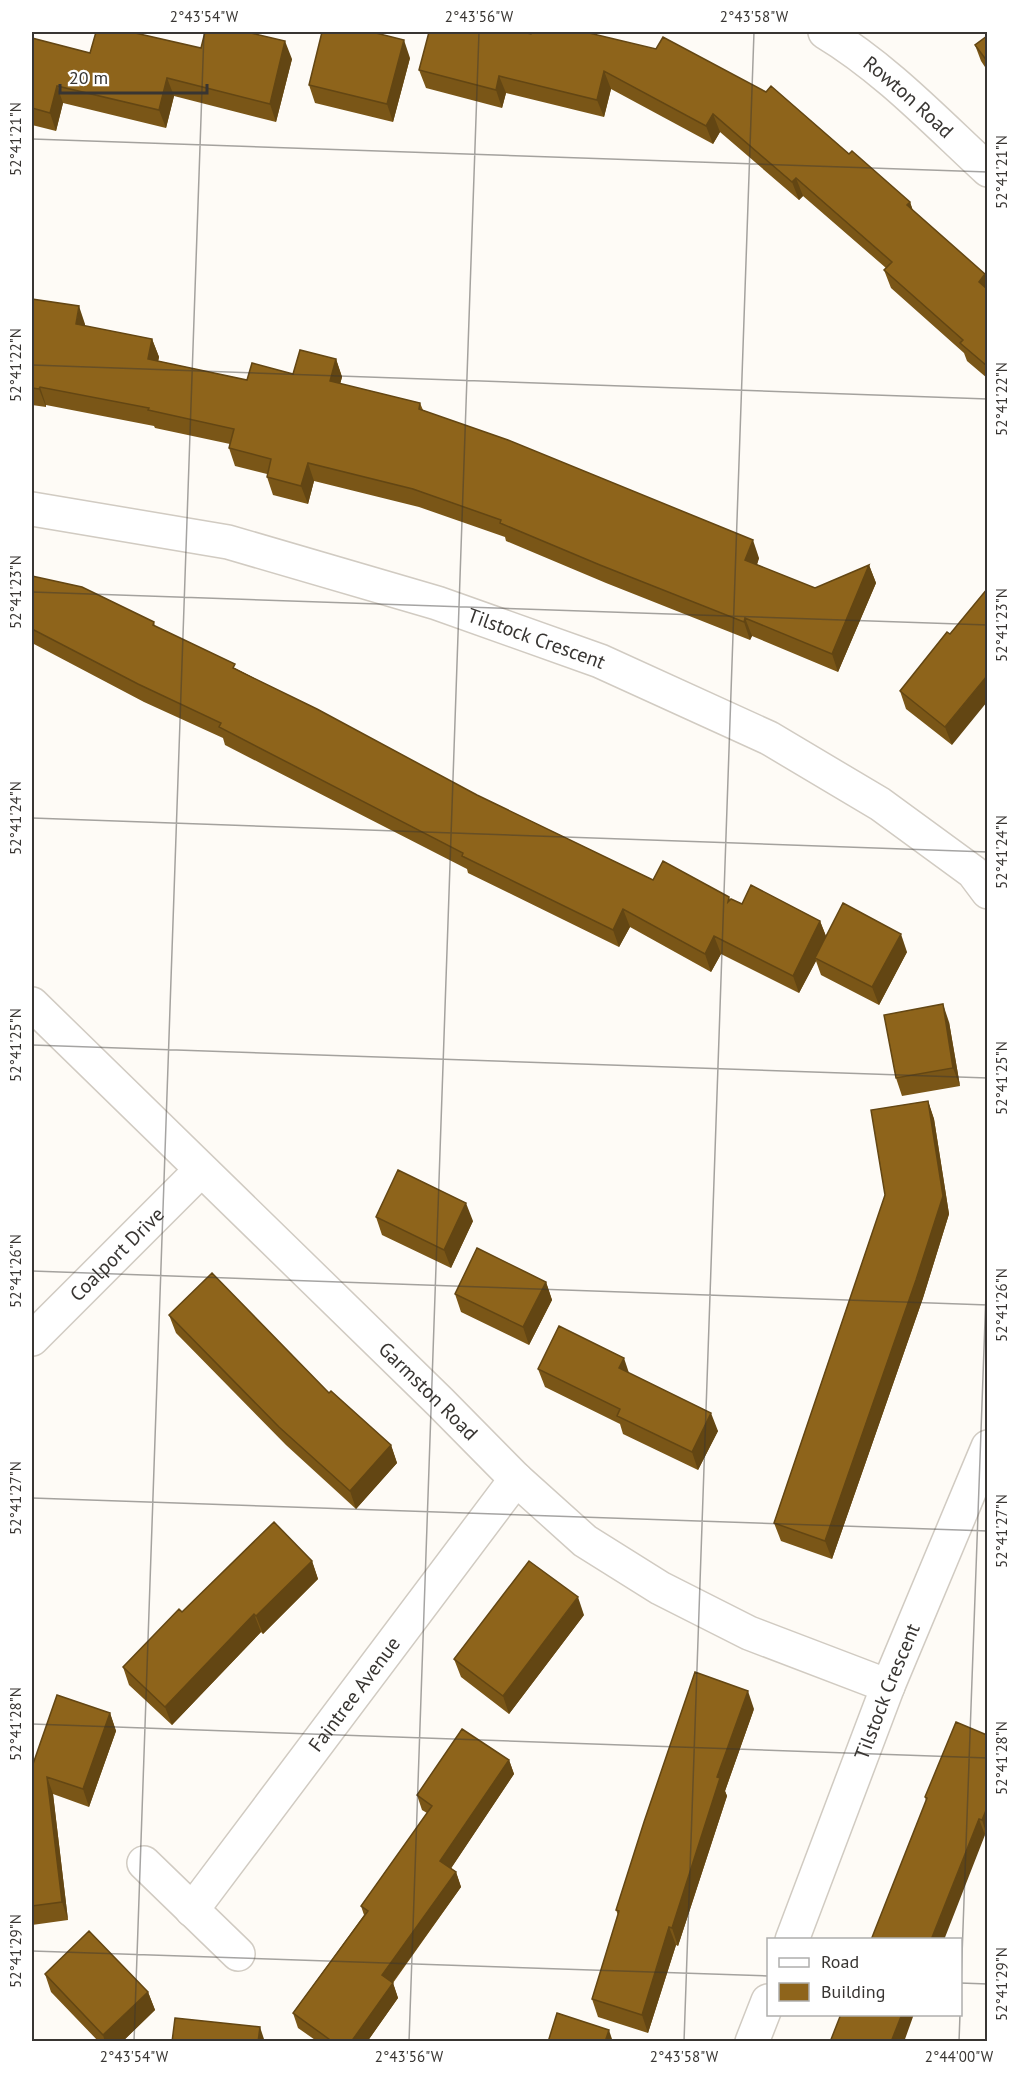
<svg xmlns="http://www.w3.org/2000/svg" width="1019" height="2073" font-family="'PT Sans',sans-serif">
	<style>
		.lines { fill: none; stroke-linecap: round; stroke-linejoin: round }
		.minor-casing { stroke: #d1cbc2; stroke-width: 36 }
		.minor { stroke: #fff; stroke-width: 33 }
		.wall { fill: #7a5617 }
		.shaded-wall { fill: #634613 }
		.building { fill: #8e641b; stroke: #634613; stroke-width: 1.5 }
		.ticks { fill: none; stroke: #383532; stroke-width: 1.5; stroke-opacity: 0.45 }
		.labels { text-anchor: middle; dominant-baseline: central; stroke-width: 6; stroke-linejoin: round; paint-order: stroke }
		.street-label { font-size: 20px; fill: #383532; stroke: #fff }
		.neatline { fill: none; stroke: #383532; stroke-width: 2 }
		.ticks-label { font-size: 15px; text-anchor: middle; fill: #383532 }
	</style>
	<rect width="100%" height="100%" fill="#fefbf6"/>
	<g class="lines">
		<defs>
			<g id="minor">
				<path id="s1" d="M825,32C885,68 936,122 988,170"/>
				<path id="s2" d="M32,509L228,542L437,603L600,661L769,738L880,804L973,872L988,892"/>
				<path id="s3" d="M32,1004L440,1402L516,1479L585,1541L660,1588L749,1633L888,1686"/>
				<path id="s4" d="M32,1339L201,1170"/>
				<path d="M144,1863L238,1954"/>
				<path id="s5" d="M192,1910L516,1479"/>
				<path id="s6" d="M792,1940L888,1686L988,1447"/>
				<path d="M752,2042L768,2001"/>
			</g>
		</defs>
		<!-- minor casing -->
		<use href="#minor" class="minor-casing"/>
		<!-- minor -->
		<use href="#minor" class="minor"/>
	</g>
	<!-- wall -->
	<path class="wall" d="M522,32L849,154L910,202L913,211L987,281V378L967,361L964,353L891,288L884,270L886,268L803,196L799,200L720,132L713,144L611,89L604,117L506,93L502,108L426,88L419,70Z
		M987,36V70L981,61L975,45Z
		M32,38L90,53L201,48L292,59L276,122L174,96L166,128L63,103L56,131L32,125Z
		M410,58L393,122L315,103L309,85Z
		M32,299L85,324V326L152,339L159,357L158,361L247,380L293,374L336,359L342,377L340,384L420,403L423,410L759,558L757,565L815,588L869,565L876,583L838,672L752,636L750,640L606,583L506,541L505,537L419,507L314,481L308,504L273,495L267,477V474L235,466L229,448L230,444L155,428L154,426L46,405V407L32,405Z
		M32,576L154,622L155,626L477,795L653,880L729,897L730,900L742,904L820,921L826,936L907,952L879,1005L821,975L816,961L799,993L721,954L711,972L630,927L619,947L468,873L467,869L225,745L223,738L144,702L32,643Z
		M947,632L952,745L906,709L900,691Z
		M949,1022L960,1086L902,1096L896,1078Z
		M928,1101L934,1119L949,1214L923,1298L832,1559L781,1541L774,1523L885,1195Z
		M376,1217L473,1221L451,1268L382,1235Z
		M546,1282L552,1300L529,1345L461,1312L455,1294Z
		M169,1315L329,1393L391,1445L397,1463L356,1509L286,1445L176,1333Z
		M538,1369L629,1373L718,1431L698,1470L623,1434L620,1424L545,1387Z
		M312,1561L318,1579L263,1634L261,1632L172,1725L129,1685L123,1667L182,1612Z
		M584,1615L509,1714L461,1677L454,1659Z
		M754,1709L725,1791L727,1796L678,1946L676,1945L648,2033L598,2017L592,1999L618,1915L616,1910Z
		M110,1713L116,1731L89,1807L53,1794L68,1920L32,1925V1767Z
		M987,1735V1836L926,1801L925,1797Z
		M509,1760L514,1774L451,1868L456,1872L461,1887L393,1983L398,1998L367,2042H318L298,2028L293,2013L364,1915L361,1906L427,1813L422,1810L417,1795Z
		M45,1974L148,1992L155,2010L122,2042H99L51,1992Z"/>
	<!-- shaded-wall -->
	<path class="shaded-wall" d="M404,40L410,58L393,122L387,104Z
		M285,41L292,59L276,122L270,104Z
		M604,71L611,89L604,117L597,100Z
		M499,76L506,93L502,108L496,90Z
		M167,78L174,96L166,128L159,110Z
		M57,86L63,103L56,131L50,113Z
		M713,114L720,132L713,144L706,126Z
		M796,178L803,196L799,200L792,182Z
		M910,202L916,220L907,205Z
		M985,274L987,281V297L979,282Z
		M79,306L85,324L82,342L76,324Z
		M152,339L159,357L155,377L148,359Z
		M336,359L342,377L336,399L330,381Z
		M40,387L46,405V407L39,389Z
		M308,463L314,481L308,504L301,486Z
		M753,540L759,558L752,578L745,560Z
		M869,565L876,583L838,672L832,654Z
		M745,618L752,636L750,640L744,622Z
		M987,676V702L952,745L945,727Z
		M623,909L630,927L619,947L613,930Z
		M820,921L827,939L815,958L816,961L799,993L793,976Z
		M901,934L907,952L879,1005L872,987Z
		M714,936L721,954L711,972L705,954Z
		M943,1004L949,1022L960,1086L953,1068Z
		M928,1101L934,1119L949,1214L923,1298L832,1559L825,1541Z
		M466,1203L473,1221L451,1268L444,1250Z
		M546,1282L552,1300L529,1345L523,1327Z
		M624,1358L630,1376L619,1368Z
		M711,1413L718,1431L698,1470L692,1452Z
		M391,1445L397,1463L356,1509L350,1491Z
		M312,1561L318,1579L263,1634L256,1616Z
		M578,1597L584,1615L509,1714L503,1696Z
		M254,1614L261,1632L172,1725L165,1707Z
		M748,1691L754,1709L725,1791L727,1796L678,1946L672,1928L717,1777Z
		M110,1713L116,1731L89,1807L83,1789Z
		M509,1760L514,1774L446,1876L440,1861Z
		M47,1777L53,1794L68,1920L62,1902Z
		M987,1808V1835L982,1820Z
		M979,1819L985,1835L944,1940H931Z
		M456,1872L461,1887L387,1990L382,1975Z
		M669,1927L676,1945L648,2033L642,2015Z
		M393,1983L398,1998L367,2042H351Z
		M148,1992L155,2010L122,2042H105L103,2035Z
		M902,2014H914L904,2042H891Z
		M260,2027L265,2042H258Z
		M609,2030L613,2042H605Z"/>
	<!-- building -->
	<path class="building" d="M96,32H131L201,48L205,32H247L285,41L270,104L167,78L159,110L57,86L50,113L32,108V38L90,53Z
		M322,32H372L404,40L387,104L309,85Z
		M429,32H522L531,34L532,32H585L656,49L663,37L766,92L771,86L849,154L852,151L910,202L907,205L985,274L979,282L987,289V366L960,343L963,340L884,270L892,262L796,178L792,182L713,114L706,126L604,71L597,100L499,76L496,90L419,70Z
		M987,36V61L975,45Z
		M32,299L79,306L76,324L152,339L148,359L247,380L252,363L293,374L300,350L336,359L330,381L420,403L419,409L508,440L753,540L745,560L815,588L869,565L832,654L745,618L744,622L600,565L500,523L501,520L413,489L308,463L301,486L267,477L271,459L229,448L234,429L148,410L149,408L40,387L39,389L32,388Z
		M32,576L82,587L154,622L153,625L235,664L233,668L317,709L477,795L653,880L663,861L729,897L728,902L731,899L742,904L751,885L820,921L793,976L714,936L705,954L623,909L613,930L462,856L463,853L219,727L221,723L138,684L32,629Z
		M987,589V676L945,727L900,691L947,632L950,634Z
		M843,903L901,934L872,987L815,958Z
		M943,1004L953,1068L896,1078L884,1015Z
		M928,1101L943,1196L916,1280L825,1541L774,1523L885,1195L871,1110Z
		M398,1170L466,1203L444,1250L376,1217Z
		M477,1248L546,1282L523,1327L455,1294Z
		M212,1273L329,1393L331,1391L391,1445L350,1491L279,1427L169,1315Z
		M559,1326L624,1358L619,1368L711,1413L692,1452L617,1416L620,1409L538,1369Z
		M274,1522L312,1561L256,1616L254,1614L165,1707L123,1667L179,1609L182,1612Z
		M529,1561L578,1597L503,1696L454,1659Z
		M695,1672L748,1691L717,1777L720,1778L672,1928L669,1927L642,2015L592,1999L619,1911L616,1910L644,1822Z
		M57,1695L110,1713L83,1789L47,1777L62,1902L32,1906V1767Z
		M956,1722L987,1735V1808L982,1820L979,1819L931,1940H871L927,1798L925,1797Z
		M462,1729L509,1760L440,1861L456,1872L382,1975L393,1983L351,2042H333L293,2013L368,1911L361,1906L432,1806L417,1795Z
		M89,1931L148,1992L103,2035L45,1974Z
		M557,2013L609,2030L605,2042H548Z
		M841,2014H902L891,2042H830Z
		M175,2018L260,2027L258,2042H172Z"/>
	<!-- ticks -->
	<path class="ticks" d="M32,139L988,172M32,365L988,399M32,592L988,625M32,818L988,852M32,1045L988,1078M32,1271L988,1305M32,1498L988,1531M32,1724L988,1758M32,1951L768,1976M960,1983L988,1984M960,2011L988,1238M134,2042L204,32M409,2042L479,32M684,2042L754,32M959,2042L960,2014"/>
	<g class="labels">
		<!-- street labels -->
		<g class="street-label">
			<text stroke="none"><textPath href="#s1" startOffset="106">Rowton Road</textPath></text>
			<text stroke="none"><textPath href="#s2" startOffset="522">Tilstock Crescent</textPath></text>
			<text stroke="none"><textPath href="#s4" startOffset="120">Coalport Drive</textPath></text>
			<text stroke="none"><textPath href="#s3" startOffset="554">Garmston Road</textPath></text>
			<text stroke="none"><textPath href="#s6" startOffset="266">Tilstock Crescent</textPath></text>
			<text stroke="none"><textPath href="#s5" startOffset="270">Faintree Avenue</textPath></text>
		</g>
	</g>
	<!-- border -->
	<rect width="1019" height="2073" fill="none" stroke="#ffffff" stroke-width="66"/>
	<!-- legend -->
	<rect x="767" y="1938" width="195" height="78" fill="#ffffff" stroke="#afaead" stroke-width="1.5"/>
	<rect x="779" y="1958" width="30" height="9" fill="#ffffff" stroke="#afaead" stroke-width="1.5"/>
	<text x="821" y="1968" font-size="18" fill="#383532">Road</text>
	<rect x="779" y="1983" width="30" height="18" fill="#8e641b" stroke="#afaead" stroke-width="1.5"/>
	<text x="821" y="1998" font-size="18" fill="#383532">Building</text>
	<!-- scale -->
	<path d="M60 84v9h147v-9" fill="none" stroke="#383532" stroke-width="3"/>
	<text x="69" y="84" font-size="18" fill="#383532" stroke="#ffffff" stroke-width="4.5" paint-order="stroke">20 m</text>
	<rect x="33" y="33" width="953" height="2007" class="neatline"/>
	<g class="ticks-label">
		<text x="204" y="22">2°43'54"W</text>
		<text x="479" y="22">2°43'56"W</text>
		<text x="754" y="22">2°43'58"W</text>
		<text transform="translate(16 139) rotate(-90)" y="5">52°41'21"N</text>
		<text transform="translate(1002 172) rotate(-90)" y="5">52°41'21"N</text>
		<text transform="translate(16 365) rotate(-90)" y="5">52°41'22"N</text>
		<text transform="translate(1002 399) rotate(-90)" y="5">52°41'22"N</text>
		<text transform="translate(16 592) rotate(-90)" y="5">52°41'23"N</text>
		<text transform="translate(1002 625) rotate(-90)" y="5">52°41'23"N</text>
		<text transform="translate(16 818) rotate(-90)" y="5">52°41'24"N</text>
		<text transform="translate(1002 852) rotate(-90)" y="5">52°41'24"N</text>
		<text transform="translate(16 1045) rotate(-90)" y="5">52°41'25"N</text>
		<text transform="translate(1002 1078) rotate(-90)" y="5">52°41'25"N</text>
		<text transform="translate(16 1271) rotate(-90)" y="5">52°41'26"N</text>
		<text transform="translate(1002 1305) rotate(-90)" y="5">52°41'26"N</text>
		<text transform="translate(16 1498) rotate(-90)" y="5">52°41'27"N</text>
		<text transform="translate(1002 1531) rotate(-90)" y="5">52°41'27"N</text>
		<text transform="translate(16 1724) rotate(-90)" y="5">52°41'28"N</text>
		<text transform="translate(1002 1758) rotate(-90)" y="5">52°41'28"N</text>
		<text transform="translate(16 1951) rotate(-90)" y="5">52°41'29"N</text>
		<text transform="translate(1002 1984) rotate(-90)" y="5">52°41'29"N</text>
		<text x="134" y="2062">2°43'54"W</text>
		<text x="409" y="2062">2°43'56"W</text>
		<text x="684" y="2062">2°43'58"W</text>
		<text x="959" y="2062">2°44'00"W</text>
	</g>
</svg>
